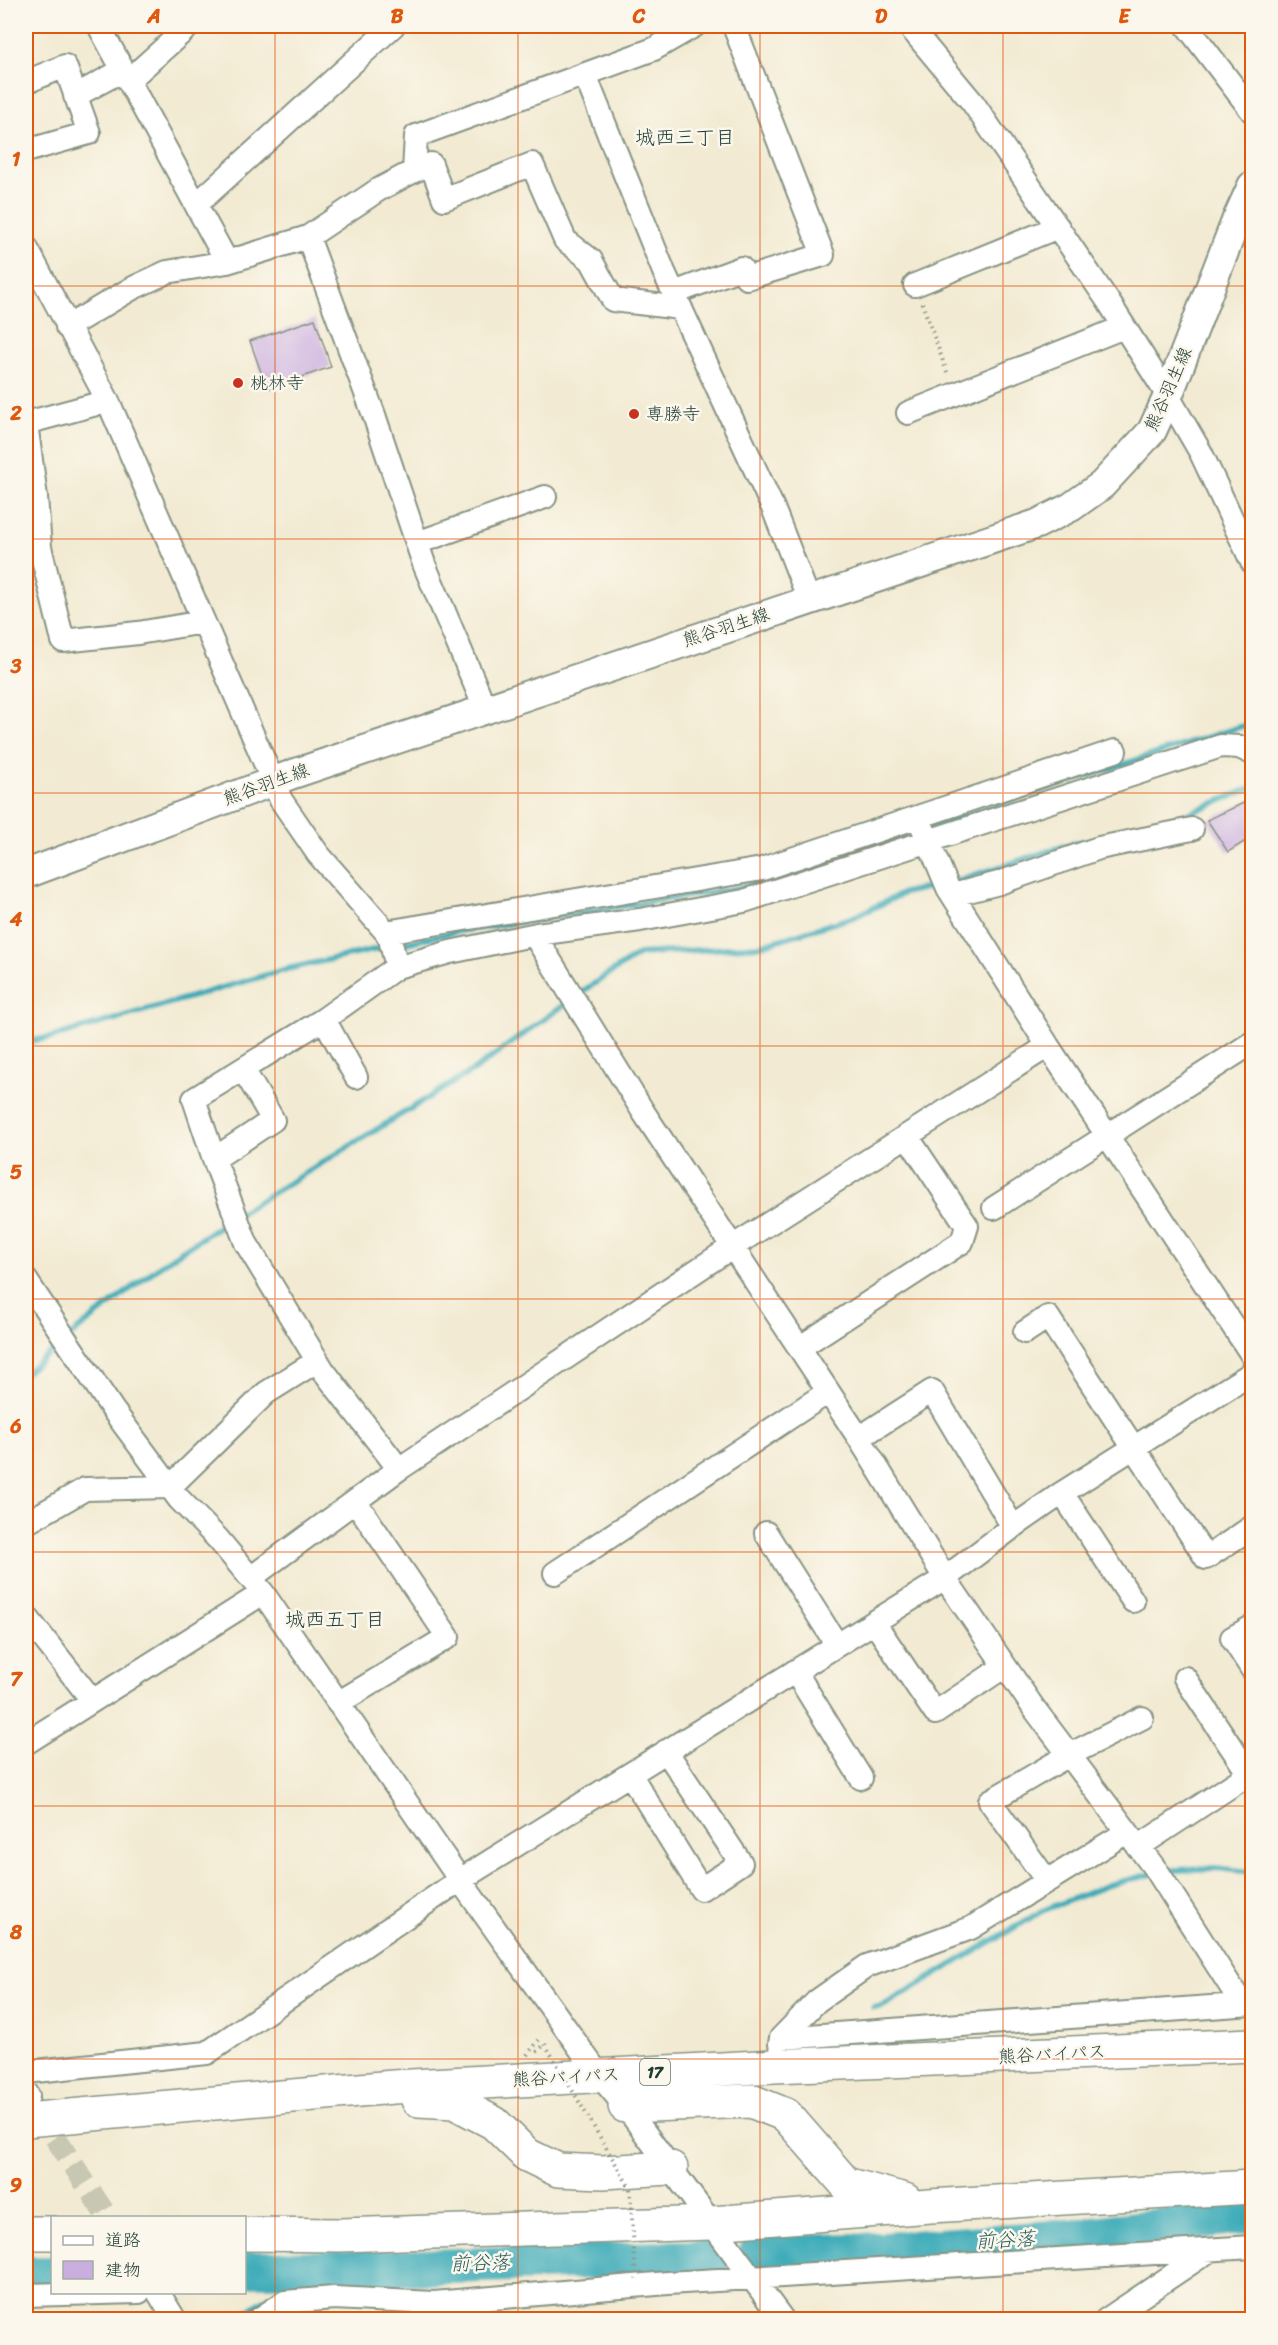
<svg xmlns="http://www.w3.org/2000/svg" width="1278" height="2345" font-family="Sriracha,'Klee One',sans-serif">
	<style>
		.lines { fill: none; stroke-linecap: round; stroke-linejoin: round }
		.stream { stroke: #3aaab8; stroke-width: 6 }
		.river { stroke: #3aaab8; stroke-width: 36 }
		.building { fill: #caaee0 }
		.minor-tunnel { stroke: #c8c7b2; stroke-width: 22; stroke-dasharray: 22 11; stroke-linecap: butt }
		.minor-casing { stroke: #889483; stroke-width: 26 }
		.major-casing { stroke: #889483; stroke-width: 32 }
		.highway-casing { stroke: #889483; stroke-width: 36 }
		.path { stroke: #889483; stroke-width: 4; stroke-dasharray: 1.5 4.5; stroke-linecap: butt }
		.minor { stroke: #fff; stroke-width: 22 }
		.major { stroke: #fff; stroke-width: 28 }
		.highway { stroke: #fff; stroke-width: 33 }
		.path-bridge { stroke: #889483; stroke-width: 4; stroke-dasharray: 1.5 4.5; stroke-linecap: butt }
		.grid { fill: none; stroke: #de580e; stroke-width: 1.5; stroke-opacity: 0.55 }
		.poi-dot { fill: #c8321e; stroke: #fbf7ec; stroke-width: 2 }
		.labels { text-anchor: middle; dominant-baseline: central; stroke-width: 5; stroke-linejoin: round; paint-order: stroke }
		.shield { fill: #fbf7ec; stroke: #61756b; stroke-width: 1.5 }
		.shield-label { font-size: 16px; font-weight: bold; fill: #1f3d34 }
		.poi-label { font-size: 18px; fill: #1f3d34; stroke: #fbf7ec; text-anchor: start }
		.street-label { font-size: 18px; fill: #1f3d34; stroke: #fbf7ec }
		.neighbourhood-label { font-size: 20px; fill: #1f3d34; stroke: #fbf7ec }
		.water-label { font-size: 20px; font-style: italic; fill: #275e5c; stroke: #fbf7ec }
		.neatline { fill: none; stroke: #de580e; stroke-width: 2 }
		.grid-label { font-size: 20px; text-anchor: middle; font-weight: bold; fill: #de580e }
	</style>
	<rect width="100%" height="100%" fill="#fbf7ec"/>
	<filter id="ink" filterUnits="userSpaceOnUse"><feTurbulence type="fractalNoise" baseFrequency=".0167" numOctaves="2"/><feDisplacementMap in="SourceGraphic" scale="12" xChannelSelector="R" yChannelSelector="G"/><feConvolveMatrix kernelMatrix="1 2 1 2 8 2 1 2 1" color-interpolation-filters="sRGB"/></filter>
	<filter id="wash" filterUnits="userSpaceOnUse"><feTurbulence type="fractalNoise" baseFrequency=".008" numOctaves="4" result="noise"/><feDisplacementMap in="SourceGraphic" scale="24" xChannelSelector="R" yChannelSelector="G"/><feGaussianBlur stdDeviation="1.35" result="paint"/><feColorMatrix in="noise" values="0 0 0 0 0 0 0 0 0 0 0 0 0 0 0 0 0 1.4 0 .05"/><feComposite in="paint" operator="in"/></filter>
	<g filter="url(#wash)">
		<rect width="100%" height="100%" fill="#f2ead2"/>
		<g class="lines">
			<!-- stream -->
			<path class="stream" d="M1152,826L1167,822L1252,788
				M397,945L455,932L738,888L1252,723
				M577,995L639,954L759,946L854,917L904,893L959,880L1074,843L1092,840
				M26,1042L53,1037L287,969L387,947
				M240,1213L477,1068L569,1001
				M70,1336L165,1262L232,1218
				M26,1372L62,1343
				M1162,1871L1214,1868L1252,1872
				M873,2008L883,2006L1042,1911L1108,1885L1152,1874
				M234,2320L314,2268"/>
			<!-- river -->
			<path class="river" d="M756,2254L884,2250L1067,2237L1252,2215
				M244,2269L394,2268L715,2257
				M26,2274H52"/>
		</g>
		<g id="blocks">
			<!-- building -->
			<path class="building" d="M315,319L331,367L267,389L250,341Z
				M1252,799V837L1228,852L1207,820Z"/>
		</g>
	</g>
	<g filter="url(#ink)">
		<use href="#blocks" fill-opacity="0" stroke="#889483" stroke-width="1.5"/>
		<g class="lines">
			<!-- minor-tunnel -->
			<path class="minor-tunnel" d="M37,2110L108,2218"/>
			<defs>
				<path id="minor" d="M99,26L227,262
					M909,26L973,103L1108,301L1168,396L1201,453L1252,562
					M1187,26L1252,111
					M585,75L664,272L773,508L809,600
					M129,80L189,26
					M26,82L65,66L89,133L26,151
					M75,96L123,70
					M414,171L431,164L444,199L532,164L565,240L591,260L613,300L681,308
					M197,204L393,26
					M308,237L374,415L424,564L485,708
					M26,247L108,401L281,800L318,854L386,932L390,939L397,967L450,952L537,934L640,920L744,901L1221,746L1239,747L1252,753
					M915,285L1058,227
					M674,293L741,268L747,278L823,255L734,26
					M67,327L131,289L167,272L227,262L308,237L378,190L414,171L416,136L654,49L694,26
					M908,413L1124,327
					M26,423L36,497L40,547L63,641L138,633L203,622
					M26,423L108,401
					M417,543L545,497
					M922,826L948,888L1048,1046
					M953,895L999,883L1099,848L1192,829
					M386,932L762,869L1115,751
					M537,934L538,941L644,1113L859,1438L945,1578L1033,1707L1159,1874L1242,2004
					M397,967L324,1019L194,1099L214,1159L246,1243L323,1370L399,1469
					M324,1019L356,1077
					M214,1159L273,1120L243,1069
					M994,1208L1252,1043
					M26,1280L113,1410L179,1499L218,1539L263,1593L460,1880L599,2075L625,2106L783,2320
					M1025,1332L1048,1317L1206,1558L1252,1527
					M799,1348L962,1242L967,1226L907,1136
					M859,1438L932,1391L1013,1527
					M1062,1493L1133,1601
					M26,1523L85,1489L170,1487L266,1393L317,1361
					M766,1533L837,1645
					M555,1573L828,1392
					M252,1577L399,1469L732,1247L1048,1046L1252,1355
					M26,1616L92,1700
					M874,1622L935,1713L1005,1666
					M1252,1627L1232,1638L1252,1669
					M795,1671L861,1778
					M1185,1678L1249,1774
					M338,1703L448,1637L356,1502
					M26,1743L263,1593
					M630,1774L701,1889L741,1863L666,1751
					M1138,1847L1252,1772
					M1047,1881L990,1801L1069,1755L1142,1718
					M781,2038L1252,2004
					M780,2044L781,2038L817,2001L867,1966L971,1928L1127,1832
					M26,2072L207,2053L460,1880L945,1578L1013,1527L1062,1493L1252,1373
					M26,2092L28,2096
					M158,2292L175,2320
					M26,2295L139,2292
					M258,2320L285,2302L334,2298L434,2303L668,2283L1252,2247
					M1106,2320L1210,2250"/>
				<path id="major" d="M26,874L293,774L1037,524L1071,507L1102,485L1152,431L1168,396L1236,221L1252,186"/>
				<path id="highway" d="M418,2100L454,2102L494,2123L527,2155L558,2170L603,2172L671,2168
					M625,2106L751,2101L786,2115L846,2184L905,2200
					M26,2120L393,2087L774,2066L1252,2045
					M26,2233H52
					M244,2234L340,2235L712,2223L930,2206L1252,2187"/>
			</defs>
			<!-- minor casing -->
			<use href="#minor" class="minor-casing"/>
			<!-- major casing -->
			<use href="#major" class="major-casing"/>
			<!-- highway casing -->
			<use href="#highway" class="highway-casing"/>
			<!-- path -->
			<path class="path" d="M922,303L948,375
				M537,2052L545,2044
				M527,2055L539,2040"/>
			<!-- minor -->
			<use href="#minor" class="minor"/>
			<!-- major -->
			<use href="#major" class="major"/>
			<!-- highway -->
			<use href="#highway" class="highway"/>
			<!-- path-bridge -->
			<path class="path-bridge" d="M545,2044L630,2188L636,2279"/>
		</g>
	</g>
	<!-- grid -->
	<path class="grid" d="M275,26V2320M518,26V2320M760,26V2320M1003,26V2320M26,286H1252M26,539H1252M26,793H1252M26,1046H1252M26,1299H1252M26,1552H1252M26,1806H1252M26,2059H1252"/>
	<!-- markers -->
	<g class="poi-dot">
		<circle cx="238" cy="383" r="6"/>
		<circle cx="634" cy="414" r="6"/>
	</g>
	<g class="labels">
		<!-- shield labels -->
		<rect class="shield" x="640" y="2059" width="30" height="26" rx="4.5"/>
		<g class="shield-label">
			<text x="655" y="2072">17</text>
		</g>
		<!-- poi labels -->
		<g class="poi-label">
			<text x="250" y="383">桃林寺</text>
			<text x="646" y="414">専勝寺</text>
		</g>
		<!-- street labels -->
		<g class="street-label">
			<text transform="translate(1168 389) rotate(-66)">熊谷羽生線</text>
			<text transform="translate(726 627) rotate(-18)">熊谷羽生線</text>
			<text transform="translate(266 784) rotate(-20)">熊谷羽生線</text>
			<text transform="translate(1052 2054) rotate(-3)">熊谷バイパス</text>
			<text transform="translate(566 2077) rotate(-3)">熊谷バイパス</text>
		</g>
		<!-- neighbourhood labels -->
		<g class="neighbourhood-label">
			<text x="685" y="137">城西三丁目</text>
			<text x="335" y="1619">城西五丁目</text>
		</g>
		<!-- water labels -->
		<g class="water-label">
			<text transform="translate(1005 2240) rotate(-3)">前谷落</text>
			<text transform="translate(480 2263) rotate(-2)">前谷落</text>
		</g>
	</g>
	<!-- margin -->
	<rect width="1278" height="2345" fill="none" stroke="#fbf7ec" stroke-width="66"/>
	<!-- legend -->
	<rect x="51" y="2216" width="195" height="78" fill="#fbf7ec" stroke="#a3ada2" stroke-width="1.5"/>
	<rect x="63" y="2236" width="30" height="9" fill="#ffffff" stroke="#a3ada2" stroke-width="1.5"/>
	<text x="105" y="2246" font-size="18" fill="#1f3d34">道路</text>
	<rect x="63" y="2261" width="30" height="18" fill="#caaee0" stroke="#a3ada2" stroke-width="1.5"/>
	<text x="105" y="2276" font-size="18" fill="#1f3d34">建物</text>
	<rect x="33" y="33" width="1212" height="2279" class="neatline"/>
	<g class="grid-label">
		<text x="154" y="23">A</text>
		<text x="397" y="23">B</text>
		<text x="639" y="23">C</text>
		<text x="881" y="23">D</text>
		<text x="1124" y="23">E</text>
		<text x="16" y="166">1</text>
		<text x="16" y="420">2</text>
		<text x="16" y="673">3</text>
		<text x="16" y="926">4</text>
		<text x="16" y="1179">5</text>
		<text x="16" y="1433">6</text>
		<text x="16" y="1686">7</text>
		<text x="16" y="1939">8</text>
		<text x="16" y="2192">9</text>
	</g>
</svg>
